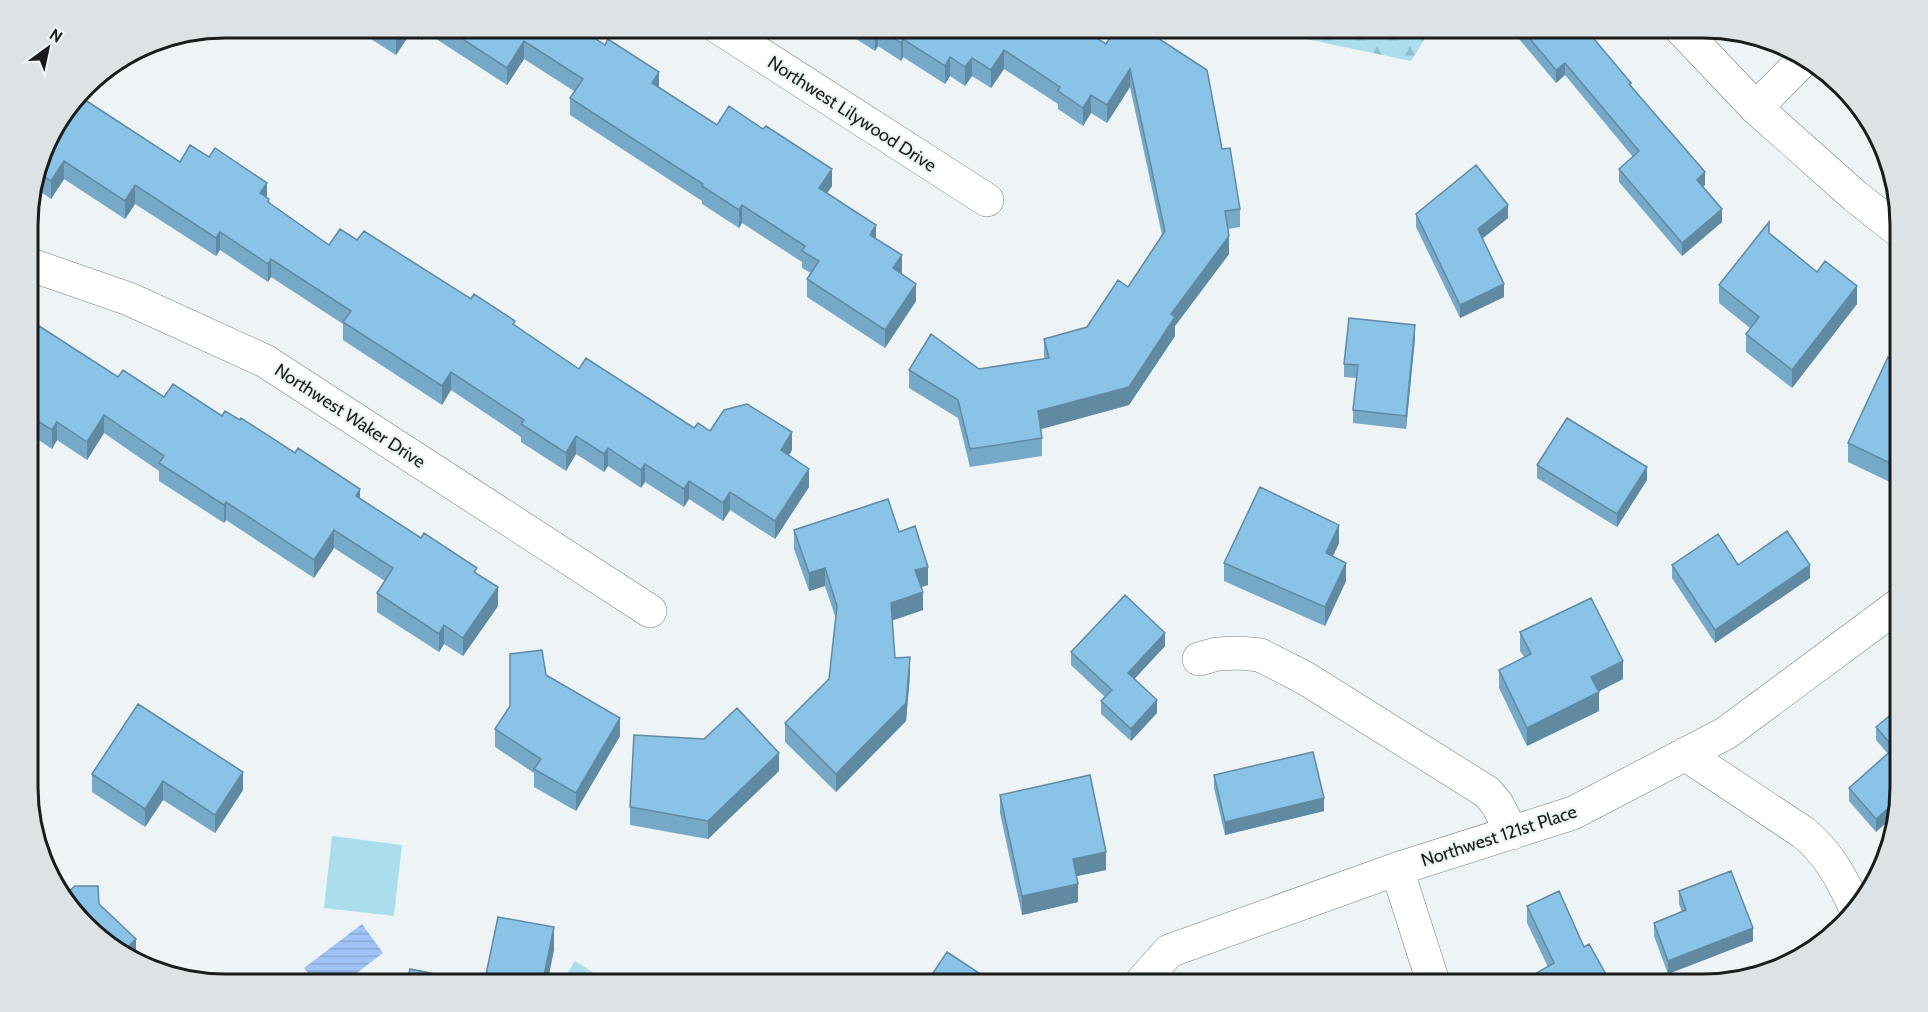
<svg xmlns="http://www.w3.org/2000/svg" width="1928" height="1012" font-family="Cabin,sans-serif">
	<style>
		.green { fill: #aadeec }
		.forest { fill: url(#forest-firs) }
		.water { fill: url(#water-rules) }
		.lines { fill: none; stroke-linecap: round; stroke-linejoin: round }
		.minor-casing { stroke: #797e7f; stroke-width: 34 }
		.minor { stroke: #fff; stroke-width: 33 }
		.wall { fill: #76a9c8 }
		.shaded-wall { fill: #6089a2 }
		.building { fill: #89c4e8; stroke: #6089a2; stroke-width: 1.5 }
		.labels { text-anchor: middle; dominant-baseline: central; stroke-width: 4.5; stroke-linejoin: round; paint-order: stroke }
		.street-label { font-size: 18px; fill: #1a1c1c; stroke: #eef3f5 }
		.rim { fill: none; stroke: #1a1c1c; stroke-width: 3 }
	</style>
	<defs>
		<pattern id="forest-firs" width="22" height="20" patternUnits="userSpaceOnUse" patternTransform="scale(1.5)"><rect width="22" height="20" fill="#aadeec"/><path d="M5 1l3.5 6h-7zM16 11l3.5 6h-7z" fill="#92beca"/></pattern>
		<pattern id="water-rules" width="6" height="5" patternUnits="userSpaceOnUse" patternTransform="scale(1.5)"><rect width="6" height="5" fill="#9fc3f4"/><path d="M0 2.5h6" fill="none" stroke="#88a7d1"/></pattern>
	</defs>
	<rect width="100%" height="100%" fill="#eef3f5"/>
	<!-- green -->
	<path class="green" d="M332,836L402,845L394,916L324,908Z
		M575,961L613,985H560Z"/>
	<!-- forest -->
	<path class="forest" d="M1248,27H1432L1411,61Z"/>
	<!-- water -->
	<path class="water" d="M362,924L383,953L341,985H317L304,968Z"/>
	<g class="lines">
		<defs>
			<path id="minor" d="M718,27L987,200
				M1679,27L1756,108L1855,196L1899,231
				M1756,108L1804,59
				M28,264L129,299L265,361L650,611
				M1199,659L1217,654L1240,653L1260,655L1305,678L1487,792L1497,804L1512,833
				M1685,754L1804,833C1828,853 1841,877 1854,905
				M1397,869L1434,985
				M1139,985L1169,951L1397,869L1573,813L1726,733L1900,604"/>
		</defs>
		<!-- minor casing -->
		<use href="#minor" class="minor-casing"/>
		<!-- minor -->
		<use href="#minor" class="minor"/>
	</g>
	<!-- wall -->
	<path class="wall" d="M352,27H578L659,88L717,125L832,186L827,193L876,239L902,273L901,274L916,301L885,348L807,297V279L811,273L802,268V262L742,223L739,228L702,204V201L570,115V98L574,91L524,59L507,85L427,33L422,40L411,32L396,55Z
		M839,27H1079L1222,149L1240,209V227L1228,229L1229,254L1175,326V336L1129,405L1040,429L1042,438V456L970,467L958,418L909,388V370L979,369L1044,359V339L1087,327L1128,287L1162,235L1130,87L1107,123L1091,113L1083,126L1058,109V104L1004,69L991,88L972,76L965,86L950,76L945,84L903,57L901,61L878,46L875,51L839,28Z
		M1509,27H1584L1631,85L1705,185L1703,187L1722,222L1682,256L1619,182V169L1633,157L1565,75L1556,83Z
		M48,137L180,162L267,197L269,203L329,245L357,240L471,299L515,326L579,369L694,428L792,450L789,455L809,487L775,539L730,510L723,521L689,499L684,507L645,482L641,488L608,466L604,472L576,454L566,471L521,442V437L451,390L442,405L343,340V324L271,277L268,282L220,250L216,256L135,204L125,219L64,179L51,199L34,187Z
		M1416,214L1508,218L1482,239L1504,297L1460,318L1416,227Z
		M1769,233L1857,304L1792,388L1746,352V334L1750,328L1719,303V285Z
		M1415,338L1406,429L1353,423V410L1357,378L1344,377V364Z
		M28,343L118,377L164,397L222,416L360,499L477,574L498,606L463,656L444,644L439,652L377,612V593L385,581L334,548L314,578L226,520L224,523L159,481V471L104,433L87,460L57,440L52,449L28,433Z
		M1900,362L1894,484L1848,462V443Z
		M1537,465L1647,480L1617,527L1537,478Z
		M794,530L899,532L928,585L921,587L923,610L892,620L895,658L910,675L906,721L836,792L785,742V723L829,679L836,619L825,586L809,591L794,549Z
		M1339,543L1333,556L1346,581L1325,626L1224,581V563Z
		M1672,565H1738L1810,578L1715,643L1672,578Z
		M1520,632L1623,679L1598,692L1599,711L1527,746L1499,688V670L1524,657L1520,651Z
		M1165,646L1134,679L1157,713L1131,741L1101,714V701L1105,697L1071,665V652Z
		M546,675L620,736L576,811L534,787V773L495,747V729Z
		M1900,707L1901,787L1876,832L1849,801V788L1888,754L1876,740V727Z
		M779,771L708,839L630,825V807Z
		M92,774L243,790L215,833L163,800L145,827L92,792Z
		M1214,775L1324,811L1225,835L1214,788Z
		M1000,795L1106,870L1076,876L1078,902L1022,915L1000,813Z
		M1679,891L1753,941L1668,974L1654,936V923L1682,912L1679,904Z
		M1527,906L1584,947L1612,985H1523V981L1548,967L1527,923Z"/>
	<!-- shaded-wall -->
	<path class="shaded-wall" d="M403,27H411V32L396,55V38Z
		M422,27H427V33L422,40Z
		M878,28V46L875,51V33Z
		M903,39V57L901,61V43Z
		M524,41V59L507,85V68Z
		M1004,50V69L991,88V70Z
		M950,57V76L945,84V66Z
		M972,58V76L965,86V67Z
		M1565,63V75L1556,83V70Z
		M1130,69V87L1107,123V105Z
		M659,72V90L652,83Z
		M1091,95V113L1083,126V108Z
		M64,161V179L51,199V181Z
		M832,169V186L819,205V188Z
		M1705,172V185L1697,192V180Z
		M267,183V201L260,193Z
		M135,185V204L125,219V201Z
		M742,205V223L739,228V210Z
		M1508,205V218L1478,242V229Z
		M1722,209V222L1682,256V243Z
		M876,225V242L870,235Z
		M220,232V250L216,256V238Z
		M1229,236V254L1175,326V336L1129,405L1038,430V411L1171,314Z
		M902,255V273L893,286V268Z
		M271,259V277L268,282V264Z
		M916,284V301L885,348V330Z
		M1504,284V297L1460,318V305Z
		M1857,286V304L1792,388V370Z
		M1415,325V338L1406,429V416Z
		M451,372V390L442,405V386Z
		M104,415V433L87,460V442Z
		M57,422V440L52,449V430Z
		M792,432V450L781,468V450Z
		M576,436V454L566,471V453Z
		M608,448V466L604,472V454Z
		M1900,453V471L1894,484V465Z
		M645,464V482L641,488V470Z
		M1647,467V480L1617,527V514Z
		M809,469V487L775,539V521Z
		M689,481V499L684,507V489Z
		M360,489V507L356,496Z
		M730,492V510L723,521V503Z
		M226,502V520L224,523V505Z
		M1339,525V543L1326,571V553Z
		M334,530V548L314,578V560Z
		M1346,563V581L1325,626V607Z
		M1810,565V578L1715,643V630Z
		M928,567V585L915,589V570Z
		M825,568V586L809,591V573Z
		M498,587V606L463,656V638Z
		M923,592V610L891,621V603Z
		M444,625V644L439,652V634Z
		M1165,633V646L1128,686V673Z
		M910,657V675L906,721L836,792V774Z
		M1623,661V679L1591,695V677Z
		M1599,692V711L1527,746V728Z
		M1157,700V713L1131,741V729Z
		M620,718V736L576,811V793Z
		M779,753V771L708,839V821Z
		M243,772V790L215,833V815Z
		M163,781V800L145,827V809Z
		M1324,798V811L1225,835V822Z
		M1898,800L1894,816L1876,832V819Z
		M1106,852V870L1073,877V859Z
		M1078,884V902L1022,915V896Z
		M554,927V950L547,985H542Z
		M1753,928V941L1668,974V961Z
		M136,939V957L132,960L123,952Z"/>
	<!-- building -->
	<path class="building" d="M379,27H403L396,38Z
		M444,27H578L605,45L608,39L659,72L652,83L717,125L729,106L763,129L766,126L832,169L819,188L876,225L870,235L902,255L893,268L916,284L885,330L807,279L819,261L802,251L805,246L742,205L739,210L702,186L703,184L570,98L583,79L524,41L507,68Z
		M866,27H1079L1106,44L1117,27H1141L1207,70L1222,149L1230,148L1240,209L1225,211L1229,236L1171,314L1175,317L1129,387L1038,411L1042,438L970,449L958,400L909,370L931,334L979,369L1049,358L1044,339L1087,327L1118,280L1128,287L1165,231L1130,69L1107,105L1091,95L1083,108L1058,91L1060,87L1004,50L991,70L972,58L965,67L950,57L945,66L903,39L901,43L878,28L875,33Z
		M1520,27H1584L1631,83L1629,84L1705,172L1697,180L1722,209L1682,243L1619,169L1639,151L1565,63L1556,70Z
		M79,96L180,162L190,145L209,157L215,148L267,183L260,193L269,199L268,202L329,245L340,229L357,240L364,231L471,299L474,294L515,321L513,324L579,369L586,358L694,428L698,423L710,431L724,410L747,404L792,432L781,450L809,469L775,521L730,492L723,503L689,481L684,489L645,464L641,470L608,448L604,454L576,436L566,453L521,424L524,420L451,372L442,386L343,322L351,311L271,259L268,264L220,232L216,238L135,185L125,201L64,161L51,181L38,172L48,137Z
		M1476,165L1508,205L1478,229L1504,284L1460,305L1416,214Z
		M1769,222V233L1817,272L1825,261L1857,286L1792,370L1746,334L1759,317L1719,285Z
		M1349,318L1415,325L1406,416L1353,410L1358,365L1344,364Z
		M39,326L118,377L123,370L164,397L173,384L222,416L225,411L240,420L241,418L295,453L298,448L360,489L356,496L421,538L424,533L477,568L474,572L498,587L463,638L444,625L439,634L377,593L393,568L334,530L314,560L226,502L224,505L159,463L164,456L104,415L87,442L57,422L52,430L28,415V343Z
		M1888,357L1900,362V453L1894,465L1848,443Z
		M1567,418L1647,467L1617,514L1537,465Z
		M1260,487L1339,525L1326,553L1346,563L1325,607L1224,563Z
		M888,499L899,532L915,526L928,567L915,570L923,592L891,603L895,658L910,657L906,703L836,774L785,723L829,679L837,606L825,568L809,573L794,530Z
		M1787,531L1810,565L1715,630L1672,565L1718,534L1738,565Z
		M1125,595L1165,633L1128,673L1157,700L1131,729L1101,701L1112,690L1071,652Z
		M1591,598L1623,661L1591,677L1599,692L1527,728L1499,670L1531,654L1520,632Z
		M542,650L546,675L620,718L576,793L534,769L541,759L495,729L510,706V654Z
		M138,704L243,772L215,815L163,781L145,809L92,774Z
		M1900,707L1901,787L1898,800L1876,819L1849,788L1894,748L1876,727Z
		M737,708L779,753L708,821L630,807L634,735L704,739Z
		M1313,752L1324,798L1225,822L1214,775Z
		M1090,775L1106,852L1073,859L1078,884L1022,896L1000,795Z
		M1731,871L1753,928L1668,961L1654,923L1686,910L1679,891Z
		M75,886H98L99,904L136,939L123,952L61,898Z
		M1559,891L1584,947L1589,944L1612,985H1525L1523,981L1554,963L1527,906Z
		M498,917L554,927L542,985H406L410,969L484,984Z
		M947,952L997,985H925Z
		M1340,981L1341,985H1327Z"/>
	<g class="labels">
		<!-- street labels -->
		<g class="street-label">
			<text transform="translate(852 114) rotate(33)">Northwest Lilywood Drive</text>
			<text transform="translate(350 416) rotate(33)">Northwest Waker Drive</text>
			<text transform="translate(1499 836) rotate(-18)">Northwest 121st Place</text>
		</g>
	</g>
	<!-- crop -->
	<path d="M0 0H1928V1012H0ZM225 38H1703A187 187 0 0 1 1890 225V787A187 187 0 0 1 1703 974H225A187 187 0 0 1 38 787V225A187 187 0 0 1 225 38Z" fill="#dde2e4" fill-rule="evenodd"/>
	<path class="rim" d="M225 38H1703A187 187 0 0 1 1890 225V787A187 187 0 0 1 1703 974H225A187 187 0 0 1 38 787V225A187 187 0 0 1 225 38Z"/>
	<!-- north arrow -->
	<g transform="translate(48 48) rotate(33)" stroke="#eef3f5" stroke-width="4.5" paint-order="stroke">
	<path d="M0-4.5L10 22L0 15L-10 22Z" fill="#1a1c1c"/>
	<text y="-9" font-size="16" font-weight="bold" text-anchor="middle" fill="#1a1c1c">N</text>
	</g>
</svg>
